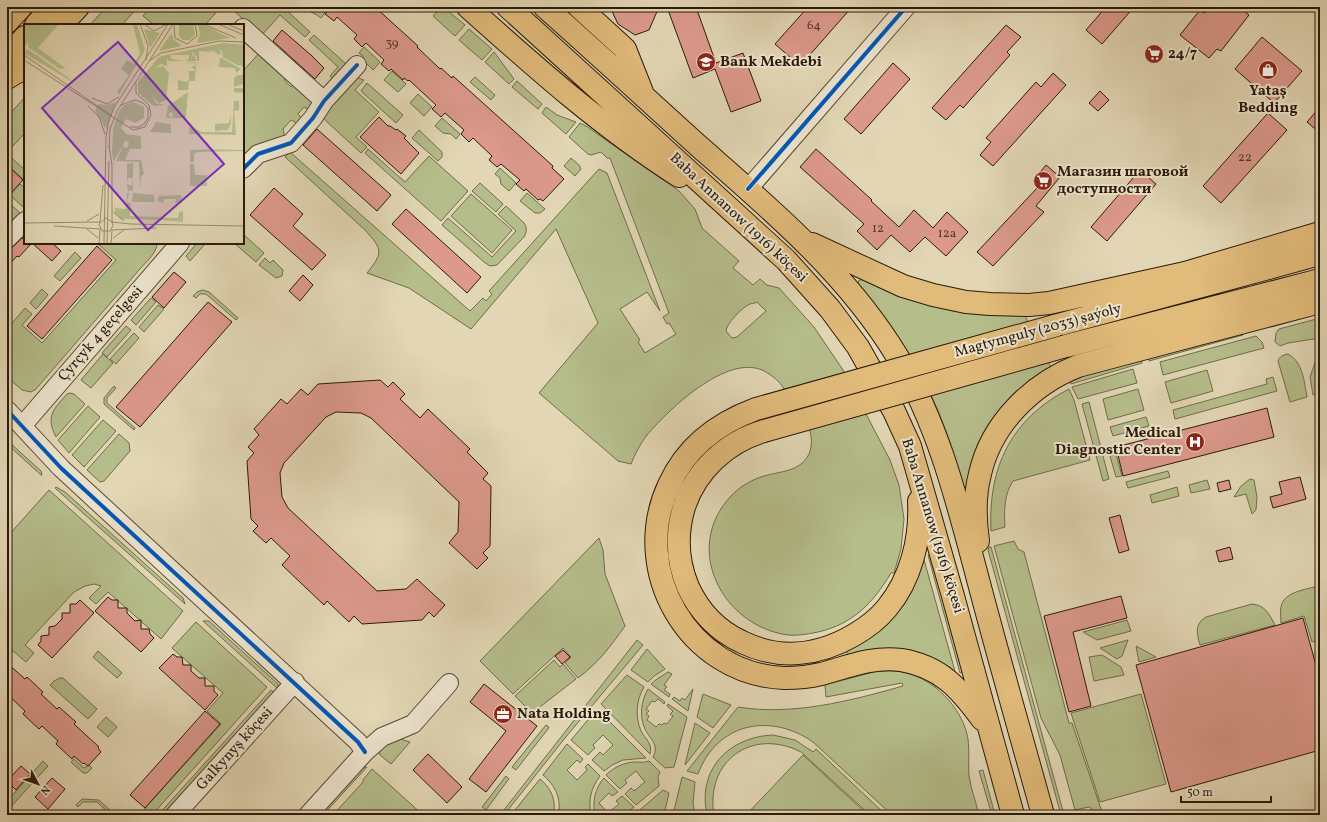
<svg xmlns="http://www.w3.org/2000/svg" width="1327" height="822" font-family="Vollkorn,serif">
	<style>
		.green { fill: #b5bd8b; stroke: #706c4a; fill-rule: evenodd }
		.building { fill: #dc998c; stroke: #2b1a09 }
		.lines { fill: none; stroke-linecap: round; stroke-linejoin: round }
		.minor-casing { stroke: #594934; stroke-width: 20 }
		.major-casing { stroke: #2b1a09; stroke-width: 24 }
		.minor { stroke: #ece4ce; stroke-width: 18 }
		.major { stroke: #e1bb7a; stroke-width: 22 }
		.major-bridge-casing { stroke: #2b1a09; stroke-width: 24; stroke-linecap: butt }
		.major-bridge { stroke: #e1bb7a; stroke-width: 22 }
		.cycleway-casing { stroke: #ece4ce; stroke-width: 6 }
		.cycleway { stroke: #0057b8; stroke-width: 4 }
		.labels { text-anchor: middle; dominant-baseline: central; stroke-width: 4; stroke-linejoin: round; paint-order: stroke }
		.number-label { font-size: 13px; fill: #573a2a }
		.poi-label { font-size: 15px; font-weight: bold; fill: #2b1a09; stroke: #ece4ce; text-anchor: start }
		.street-label { font-size: 15px; fill: #2b1a09; stroke: #ece4ce }
		.inset-road { fill: none; stroke: #998b70; stroke-width: 1 }
		.view { fill: #7b2cbf; fill-opacity: 0.15; stroke: #7b2cbf; stroke-width: 2 }
		.inset-edge { fill: none; stroke: #2b1a09; stroke-width: 2 }
	</style>
	<rect width="100%" height="100%" fill="#e2d6b4"/>
	<filter id="stains"><feTurbulence type="fractalNoise" baseFrequency=".005" numOctaves="4"/><feColorMatrix values="0 0 0 0 .2 0 0 0 0 .09 0 0 0 0 .02 0 0 0 .5 -.17"/></filter>
	<radialGradient id="worn" r=".72"><stop offset=".6" stop-color="#630" stop-opacity="0"/><stop offset="1" stop-color="#630" stop-opacity=".3"/></radialGradient>
	<!-- green -->
	<path class="green" d="M106,7H138L122,25H90Z
		M151,7H221L205,25H154L143,16Z
		M232,7H283L310,32L305,37L280,15L261,36L231,8Z
		M303,7H319L325,13L321,18C315,13 309,12 303,7Z
		M441,7H443L465,25L455,36L433,16Z
		M469,29L492,49L482,60L459,40Z
		M314,35L346,64L335,80L330,76L338,67L309,40Z
		M364,47L380,62L373,70L365,62L363,56L359,53Z
		M261,51L288,75L284,80L291,87L296,82L314,100L309,110L304,107L298,114L302,118L297,123L291,120L283,129L284,133V137L252,147L243,156V71Z
		M494,52L514,79L509,84L485,62Z
		M392,71L406,84L398,92L384,80Z
		M356,77L364,80L355,90L379,112L356,137L367,147L361,153L325,120L323,115Z
		M475,77L495,95L491,100L470,82Z
		M517,81L542,104L538,109L512,87Z
		M367,83L403,115L396,123L361,91Z
		M418,94L432,107L424,116L410,103Z
		M25,97V133L12,147L7,143V117Z
		M546,107L557,115L576,122L566,134L542,113Z
		M442,118L460,134L456,139L451,134L443,133L435,126Z
		M580,123L586,126L679,191L695,209L702,228L739,261L733,268L753,285L760,279L767,285L779,288L814,327L843,370L890,460L899,485L904,519L901,549L894,573H891C873,603 853,624 818,632C808,634 798,636 788,635C722,626 682,548 731,496C739,487 753,479 764,476C781,471 800,472 809,454C818,433 800,406 789,390L784,389C780,382 776,379 769,374C733,347 669,409 647,435C640,444 635,454 631,464L618,461L539,393L598,323L556,229L471,329L409,288L367,273C384,252 382,249 365,230L285,157L290,152L470,311L483,298L486,301L492,294L489,291L599,169L607,173L660,311L647,292L620,309L640,340L638,342L645,353L676,334L669,323L667,324L663,317L669,313L610,158H607L601,152L591,155L588,154L569,137ZM757,302L766,311L737,337L732,338L726,331C726,324 742,308 748,305C751,303 754,304 757,302Z
		M419,130L442,152V157L438,161L412,138Z
		M368,149L405,182L429,156L468,191L441,221L365,153Z
		M7,154L25,170V177L23,179L7,165Z
		M571,158L579,165L581,169L575,176L564,166Z
		M500,168L516,183L509,191L501,184L500,178L495,174Z
		M480,183L503,204L496,212L472,191Z
		M20,184L25,188V209L10,195Z
		M527,193L545,209L540,213H535L520,201Z
		M471,194L512,230L492,253L451,216Z
		M7,201L23,216L7,233Z
		M506,206L524,223C527,227 527,232 524,237L497,265L490,266L484,262L442,225L448,218L492,257L516,231L498,214Z
		M243,234L264,253L256,262L234,243H243Z
		M97,243H157C157,253 146,262 139,270L36,389L31,392L22,390L7,377V329L25,308L32,314L22,325L42,343L116,260Z
		M197,243H206L190,261L186,256Z
		M75,252L81,258L60,281L54,276Z
		M265,258L270,263L273,260L283,270L282,276L276,278L259,265Z
		M859,280H863L895,294L1024,314L1052,369L967,488L964,487C952,447 939,405 917,369C899,340 877,312 858,284Z
		M42,289L48,295L36,309L30,303Z
		M203,290L209,292L238,318L236,320L206,294H200L196,298L193,296L197,292Z
		M151,298L156,302L136,325L131,320Z
		M158,305L164,309L144,332L139,327Z
		M1320,318V338L1288,343L1280,346L1275,342L1276,333L1279,329Z
		M126,326L131,330L107,357L102,353Z
		M134,333L139,338L116,364L110,359Z
		M1242,333L1243,335L1149,361V358Z
		M1256,336L1262,342L1264,348L1163,375L1160,362Z
		M103,354L113,363L91,388L81,380Z
		M1288,354C1303,362 1304,381 1307,397L1290,402L1278,361C1280,356 1283,355 1288,354Z
		M1318,354H1320V393L1313,395L1310,377Z
		M1142,360V363L1071,384L1070,381L1086,375Z
		M1133,369L1137,383L1078,399L1072,387Z
		M1207,370L1213,391L1171,403L1165,382Z
		M1273,377L1277,391L1175,419L1173,410L1267,384L1266,379Z
		M114,386L116,388L107,398V403L135,428L134,430L104,404V398Z
		M1069,389L1074,400L1090,460L1013,481C1004,494 1004,512 1005,527L991,531C988,467 1011,419 1069,389Z
		M1138,389L1144,410L1108,420L1103,399Z
		M70,393L74,394L85,404L56,437C45,416 54,409 67,394Z
		M1089,402L1109,479L1103,481L1082,404Z
		M88,406L100,417L69,453L58,440Z
		M1146,417L1149,426L1113,436L1110,427Z
		M103,420L116,431L84,467L72,455Z
		M119,434L129,443L130,451L104,481L100,482L87,470Z
		M7,442L10,443L41,471L42,475H41L7,444Z
		M1114,447L1122,476L1116,477L1108,449Z
		M1168,471L1170,477L1128,488L1126,482Z
		M1250,479L1254,480L1257,497L1256,510L1252,514L1246,494L1234,497L1241,486Z
		M1207,480L1210,489L1191,493L1189,485Z
		M56,487L65,492L183,598L185,604L55,488Z
		M1177,487L1179,496L1152,503L1150,495Z
		M49,490L183,611L161,639L108,592L96,604L89,598L101,586L94,584L85,586L74,592L25,645L34,653L26,662L7,646V537Z
		M599,538L603,550L605,574L625,626C610,647 599,662 578,678L565,663L571,657L563,648L513,694L480,661Z
		M1014,541L1018,549L1024,552L1069,723H1072L1103,815H1094L1091,808L1089,807L1075,810L1060,755L1041,718L994,546Z
		M989,547H991L1064,815H1061L988,550Z
		M928,555H931L964,672L960,673Z
		M923,556L956,675L848,657L846,650Z
		M1314,587L1320,589V640L1312,642L1304,616L1281,623C1281,618 1280,612 1281,607C1283,593 1303,590 1314,587Z
		M1252,604C1265,605 1269,614 1275,625L1200,645C1197,634 1194,624 1206,617Z
		M1127,620L1131,631L1097,640L1083,632Z
		M203,621H209L278,684V689Z
		M196,622L267,687L152,815H139L221,724L207,711L223,693L172,648Z
		M637,640L643,645L565,738L504,815H500Z
		M1128,640L1122,656L1117,659L1100,648Z
		M1136,646L1156,657L1139,662Z
		M647,649L665,669L654,676L648,682L631,670Z
		M98,651L122,673L117,678L93,657Z
		M1102,655L1121,667L1124,675L1094,681L1089,657Z
		M554,660L560,667L563,664L576,679L532,713L515,696Z
		M877,671C887,671 897,670 907,673C934,680 960,706 967,734C970,745 968,764 969,776C971,789 976,802 979,815H892L813,742C770,712 717,723 698,774L687,771L738,707C792,716 850,701 903,686L902,683L826,697L825,685Z
		M668,672L672,674L664,685L667,687L664,690L670,694L669,697L651,684L657,679Z
		M627,675L644,687C636,700 635,717 641,731C645,739 653,743 650,754L601,704Z
		M60,678H63L97,709L88,719L50,685L54,681Z
		M648,689L665,702L664,704L658,699L655,702L652,701L646,709L649,711L646,714L649,716L647,720L656,727L659,724L662,725L664,723L667,724L673,716L670,714L673,711L667,706L668,704L687,717L674,767L665,768L653,757C660,745 649,738 645,729C639,716 641,701 648,689Z
		M693,689L688,711L672,699L674,697L680,701L682,698L685,700Z
		M271,690L275,693L165,815H158Z
		M703,694L731,705L713,728L697,717Z
		M1141,694L1166,784L1100,802L1071,713Z
		M597,709L646,758L623,760L612,765L604,771L592,760L600,752L603,755L613,745L603,735L593,745L595,748L588,755L571,740Z
		M106,717L117,727L108,737L97,727Z
		M695,723L710,733L685,765Z
		M546,725L549,727L548,729L516,770L512,767Z
		M773,735L795,740L813,752L816,749L886,815H870L801,752C752,727 705,761 714,815H707C697,769 729,737 773,735Z
		M400,739L410,742L391,764L380,755L379,751L382,747Z
		M567,744L583,759L580,763L577,760L567,770L577,780L587,770L585,767L588,764L600,776C591,788 588,800 591,815H558C562,799 555,785 543,775Z
		M803,755L868,815H746Z
		M74,759L84,768L89,765L92,768L87,773H83L71,762Z
		M43,761L48,766L7,811V801Z
		M649,761L660,772L658,777L659,786L636,805L625,794L631,788L634,791L645,782L636,771L625,780L627,783L620,789L606,775C614,767 625,762 636,762C641,762 644,763 649,761Z
		M367,767L323,815H317L362,768Z
		M372,769L423,815H333L363,782V780Z
		M983,770L995,815H992L979,771Z
		M506,776L509,779L508,780L486,810L482,807Z
		M682,777L695,782L693,803L695,815H673Z
		M604,778L618,792L612,796L609,793L599,803L608,813L619,804L616,801L622,796L634,807L624,815H595C592,802 595,788 604,778Z
		M540,779C551,788 557,801 553,815H511Z
		M663,790L669,793L664,815H634Z
		M82,799L99,800L113,813L111,815L97,802H83L78,807L76,805Z"/>
	<!-- building -->
	<path class="building" d="M326,7H375L418,46L417,47L440,69L441,68L452,78L453,76L553,166L552,168L564,179L543,201L540,199L538,200L526,189L524,191L516,184L520,180L501,164L497,167L489,160L492,156L473,138L469,142L461,134L464,130L445,113L441,117L432,109L436,105L409,80L408,81L404,78L403,80L391,69L389,71L381,64L384,60L366,43L362,47L354,39L357,35L337,17L334,21L325,14L329,10Z
		M610,7H659L649,30L635,35L618,24Z
		M667,7H696L716,63L743,53L761,101L731,112L715,69L693,78Z
		M808,7H852L800,66L775,44Z
		M1106,7H1134L1102,44L1086,30Z
		M1209,7H1239L1249,15L1221,51L1217,49L1209,58L1180,35L1200,10L1204,13Z
		M1006,25L1021,37L1007,52L1010,55L963,108L960,105L946,120L932,108Z
		M282,30L311,55L324,68L315,79L273,41Z
		M1262,37L1302,71L1274,103L1235,69Z
		M893,63L910,79L861,134L844,119Z
		M1053,73L1066,85L993,166L980,155L991,142L986,138L1036,82L1041,87Z
		M1100,91L1109,100L1098,111L1089,103Z
		M1320,107V133L1307,122Z
		M1268,113L1287,130L1221,203L1203,186Z
		M379,117L388,126H390L396,130L397,129L406,136L404,138L419,153L401,174L360,137Z
		M317,129L391,195L377,211L303,145Z
		M816,149L872,200L871,201L899,227L914,210L933,228L947,212L968,232L946,256L925,237L910,252L891,235L877,250L857,231L864,224L800,167Z
		M7,165L23,180L7,197Z
		M1046,165L1060,177L1036,206L1044,212L993,266L977,252L1039,186L1033,181Z
		M1140,170L1156,184L1107,241L1091,227Z
		M274,188L303,214L293,226L326,255L312,270L250,215Z
		M406,209L481,277L467,293L392,224Z
		M22,238L25,241V243L30,245L19,257L17,256L7,267V251L14,246Z
		M32,243H52L61,251L52,261Z
		M97,246L112,260L42,339L27,326Z
		M174,272L186,282L164,308L152,297Z
		M303,275L313,285L300,301L289,291Z
		M208,302L232,322L140,427L116,407Z
		M380,380L388,387L393,382L405,394L400,399L420,418L428,409L470,449L467,452L488,473L483,479L491,486L490,546L483,553L488,558L477,569L449,543L458,532L459,502L371,418L361,413L336,412L326,417L284,463L280,473L282,497L288,508L377,591L406,589L417,579L445,605L434,617L429,612L422,620L362,624L354,616L349,622L327,601L324,605L282,565L290,556L271,538L266,543L253,531L258,526L251,519L247,461L254,453L248,447L259,435L254,429L281,399L287,404L301,389L308,395L318,384Z
		M1267,408L1274,437L1123,476L1116,447Z
		M1300,477L1306,499L1273,508L1270,497L1282,494L1279,482Z
		M1229,480L1231,489L1219,492L1217,483Z
		M1120,515L1129,550L1119,553L1109,518Z
		M1230,547L1233,559L1219,562L1216,551Z
		M1121,596L1127,618L1073,632L1091,706L1069,712L1044,616Z
		M108,597L112,600H118V608H127V613L135,621L141,620V629H149L150,634L154,638L141,652L95,611Z
		M80,600L94,613L52,658L38,645L41,641V636L49,635V627L55,626L62,619V613H70V604H76Z
		M1303,618L1320,680V750L1171,792L1136,665Z
		M563,650L570,657L562,664L555,656Z
		M173,654L177,657H182L183,665H191V671L199,678H205V686H214V691L218,695L205,710L159,668Z
		M7,663L25,679L27,677L43,692L41,694L57,709L59,707L76,722L74,724L99,747L98,748L101,752L88,766L84,763L83,764L74,756L72,759L56,744L58,741L42,726L39,729L23,714L25,711L7,694Z
		M484,684L537,726L486,792L469,779L506,731L470,702Z
		M205,711L220,724L145,808L130,795Z
		M428,754L462,787L447,803L413,770Z
		M21,766L30,774L16,790L7,781Z
		M52,778L65,789L48,809L35,797Z"/>
	<g class="lines">
		<defs>
			<path id="minor" d="M243,28L324,101
				M243,169L258,154L291,143L313,118L324,101L357,65
				M748,189L906,7
				M7,239L25,221
				M7,410L61,468L358,742L365,752
				M22,426L180,243
				M175,815L295,682
				M308,815L365,752L382,737L413,724L449,683"/>
			<path id="major" d="M468,7C535,67 602,127 679,176
				M508,7L786,260L830,309L858,347L894,411L910,446L953,596L1013,815
				M545,7C598,54 650,102 702,149C774,212 847,274 897,356C940,427 959,508 980,587C1000,663 1022,739 1043,815
				M579,7L625,49L642,92
				M7,22L21,7
				M36,25L52,7
				M61,25L78,7
				M7,57L25,37
				M7,78L19,71L25,65
				M812,244L903,286L933,295L966,302L990,304L1029,305L1049,303L1185,273L1320,233
				M1054,326L1320,254
				M1066,346L1320,280
				M756,409C718,423 686,447 669,485C629,570 688,674 784,678C796,678 809,677 821,674C847,667 873,656 901,660C940,666 960,689 982,719
				M764,431C727,442 696,470 684,507C676,534 677,561 688,587C699,611 718,631 742,642C779,660 818,656 854,635C866,628 878,619 887,608C911,579 921,539 919,501
				M978,541C975,519 974,496 980,474C991,424 1032,384 1078,366L1320,302"/>
		</defs>
		<!-- minor casing -->
		<use href="#minor" class="minor-casing"/>
		<!-- major casing -->
		<use href="#major" class="major-casing"/>
		<!-- minor -->
		<use href="#minor" class="minor"/>
		<!-- major -->
		<use href="#major" class="major"/>
		<defs>
			<path id="major-bridge" d="M756,409L1054,326
				M764,431L1066,346"/>
		</defs>
		<!-- major-bridge casing -->
		<use href="#major-bridge" class="major-bridge-casing"/>
		<!-- major-bridge -->
		<use href="#major-bridge" class="major-bridge"/>
		<defs>
			<path id="cycleway" d="M243,169L258,154L291,143L313,118L324,101L357,65
				M748,189L906,7
				M7,410L61,468L358,742L365,752"/>
		</defs>
		<!-- cycleway casing -->
		<use href="#cycleway" class="cycleway-casing"/>
		<!-- cycleway -->
		<use href="#cycleway" class="cycleway"/>
	</g>
	<!-- icons -->
	<defs>
		<symbol id="supermarket-disc" viewBox="-11 -11 22 22"><circle r="9.5" fill="#8f2418" stroke="#ece4ce"/><path d="M-6-5.5h2.5l.6 2H6L4.5 2H-2.5L-4.4-4H-6ZM-1.5 3.2a1.3 1.3 0 1 0 .1 0ZM3 3.2a1.3 1.3 0 1 0 .1 0Z" fill="#fff"/></symbol>
		<symbol id="school-disc" viewBox="-11 -11 22 22"><circle r="9.5" fill="#8f2418" stroke="#ece4ce"/><path d="M0-5L7-2L0 1L-7-2ZM-4 1L0 2.5L4 1V4Q0 6-4 4Z" fill="#fff"/></symbol>
		<symbol id="shop-disc" viewBox="-11 -11 22 22"><circle r="9.5" fill="#8f2418" stroke="#ece4ce"/><path d="M-5-2.5h2.3a2.7 3.5 0 0 1 5.4 0H5L5.5 6h-11ZM-1.5-2.5h3a1.5 2.3 0 0 0-3 0Z" fill="#fff"/></symbol>
		<symbol id="hospital-disc" viewBox="-11 -11 22 22"><circle r="9.5" fill="#8f2418" stroke="#ece4ce"/><path d="M-5-5h3v3.5h4V-5h3V5h-3V1.5h-4V5h-3Z" fill="#fff"/></symbol>
		<symbol id="office-disc" viewBox="-11 -11 22 22"><circle r="9.5" fill="#8f2418" stroke="#ece4ce"/><path d="M-6-3h4V-5.5h4V-3h4V5H-6ZM-1-4.5V-3h2v-1.5ZM-6 0V1H6V0Z" fill="#fff"/></symbol>
	</defs>
	<g fill-rule="evenodd">
		<use href="#supermarket-disc" x="1143" y="43" width="22" height="22"/>
		<use href="#school-disc" x="695" y="51" width="22" height="22"/>
		<use href="#shop-disc" x="1257" y="59" width="22" height="22"/>
		<use href="#supermarket-disc" x="1032" y="170" width="22" height="22"/>
		<use href="#hospital-disc" x="1184" y="431" width="22" height="22"/>
		<use href="#office-disc" x="492" y="703" width="22" height="22"/>
	</g>
	<g class="labels">
		<!-- number labels -->
		<g class="number-label">
			<text x="814" y="26">64</text>
			<text x="392" y="44">39</text>
			<text x="1245" y="158">22</text>
			<text x="878" y="229">12</text>
			<text x="947" y="234">12a</text>
		</g>
		<!-- poi labels -->
		<g class="poi-label">
			<text x="1168" y="54">24/7</text>
			<text x="720" y="62">Bank Mekdebi</text>
			<text x="1268" y="91" text-anchor="middle">Yataş<tspan x="1268" dy="17">Bedding</tspan></text>
			<text x="1057" y="172">Магазин шаговой<tspan x="1057" dy="17">доступности</tspan></text>
			<text x="1181" y="433" text-anchor="end">Medical<tspan x="1181" dy="17">Diagnostic Center</tspan></text>
			<text x="517" y="714">Nata Holding</text>
		</g>
		<!-- street labels -->
		<g class="street-label">
			<text transform="translate(738 218) rotate(43)">Baba Annanow (1916) köçesi</text>
			<text transform="translate(1038 331) rotate(-15)">Magtymguly (2033) şaýoly</text>
			<text transform="translate(101 334) rotate(-49)">Çyrçyk 4 geçelgesi</text>
			<text transform="translate(932 526) rotate(73)">Baba Annanow (1916) köçesi</text>
			<text transform="translate(235 749) rotate(-48)">Galkynyş köçesi</text>
		</g>
	</g>
	<!-- overview -->
	<g transform="translate(24 24)">
		<rect width="220" height="220" fill="#e2d6b4"/>
		<path d="M0,0H35L14,24L41,44L36,45L4,23L5,18L0,23ZM109,0H113L121,26L95,71L93,68L105,51L97,45L103,36L110,40L116,29ZM155,0H169L171,11L166,16H159L155,12ZM174,0H177L206,14L173,19L176,10ZM120,5L136,9L126,24ZM147,10L150,16L158,22L135,27ZM199,19L220,21L219,42L213,41L199,33L198,26L197,32V26L196,25V31L185,25L188,28L175,27V37H173V33L169,28L167,35L170,30L172,37H161L165,35V31H147V35L160,37H144L143,33V37H136H143V42L137,40L131,44L139,42L145,49L142,76L135,79L128,72L132,79L140,81L130,82L114,69V58L134,34L138,32ZM3,25L11,30L54,61L0,29ZM196,34H198L217,45L212,49L211,44L195,43ZM161,38H172L171,57H165L164,66H154V56L162,58L165,56V47H171L168,42H171V39ZM214,51H220V69L210,68V64H219V60L210,63V54ZM164,68L163,80L153,79L163,80V85L144,82ZM210,77H215V86L210,87L212,111L165,110L166,102L177,108H208ZM92,78L82,105L71,87L74,80L82,81ZM110,78L120,83V94L111,99L102,95L97,104L102,110L117,112V125H106L101,136H117L120,150L117,152L116,167L115,138L92,137L100,120V123L103,124L105,118L101,117L90,137L91,147L88,129L89,105L95,87L100,81ZM144,82L162,85V94H147L150,91L147,88L144,90L147,94H142ZM207,91V99L204,106L191,107V100L205,99ZM132,98L147,100V109L126,108ZM166,125L220,126V127L173,128L170,130V138H166V126H186ZM109,139V166L104,167L103,160L108,162L109,154H104L103,157V140ZM166,140H170L171,151H183V162H166ZM103,169H105L103,179H107L106,192L137,193V196L97,195L91,189L90,175L91,184L102,185ZM109,169L130,171L131,178H108ZM157,171L158,179H151L152,175H139L140,179L133,177L135,172ZM159,187V198L138,196V194H154L155,188Z" fill="#b5bd8b"/>
		<path class="inset-road" d="M116,0L124,22L122,36M120,0L130,7L143,0M150,0L151,14L163,20L173,12L171,0M179,0L212,14M194,0L220,11M205,1L220,7M0,31L88,92M0,36L109,106L121,103L127,91L125,81L112,69V59M125,37L137,29L195,17L220,18M68,74L83,80L95,73M97,81L111,76L119,79L124,84V93L121,99L115,103H106M64,82L75,93L81,110M85,122L88,141V198L89,202L86,207H78L75,200L82,194L88,198L106,200L220,202M85,124L86,105L93,87L149,0M89,188L100,197M63,197L75,190M0,199L76,198L79,161M30,202L76,205L75,220M63,205L74,214M89,214L100,206M80,220L82,113L85,96L91,82L144,0M83,220L85,137M87,220L88,206L132,204"/>
		<path class="view" d="M94,18L200,140L124,206L18,84Z"/>
		<rect width="220" height="220" class="inset-edge"/>
	</g>
	<!-- margin -->
	<rect width="1327" height="822" fill="none" stroke="#e2d6b4" stroke-width="24"/>
	<rect x="8" y="8" width="1311" height="806" fill="none" stroke="#2b1a09" stroke-width="2"/>
	<rect x="12" y="12" width="1303" height="798" fill="none" stroke="#2b1a09"/>
	<!-- north arrow -->
	<g transform="translate(38 784) rotate(131)" stroke="#ece4ce" stroke-width="3" paint-order="stroke">
	<path d="M0-3L7 15L0 10L-7 15Z" fill="#2b1a09"/>
	<text y="-6" font-size="11" font-weight="bold" text-anchor="middle" fill="#2b1a09">N</text>
	</g>
	<!-- scale -->
	<path d="M1181 796v6h90v-6" fill="none" stroke="#2b1a09" stroke-width="2"/>
	<text x="1187" y="796" font-size="12" fill="#2b1a09" stroke="#ece4ce" stroke-width="3" paint-order="stroke">50 m</text>
	<rect width="100%" height="100%" filter="url(#stains)"/>
	<rect width="100%" height="100%" fill="url(#worn)"/>
</svg>
